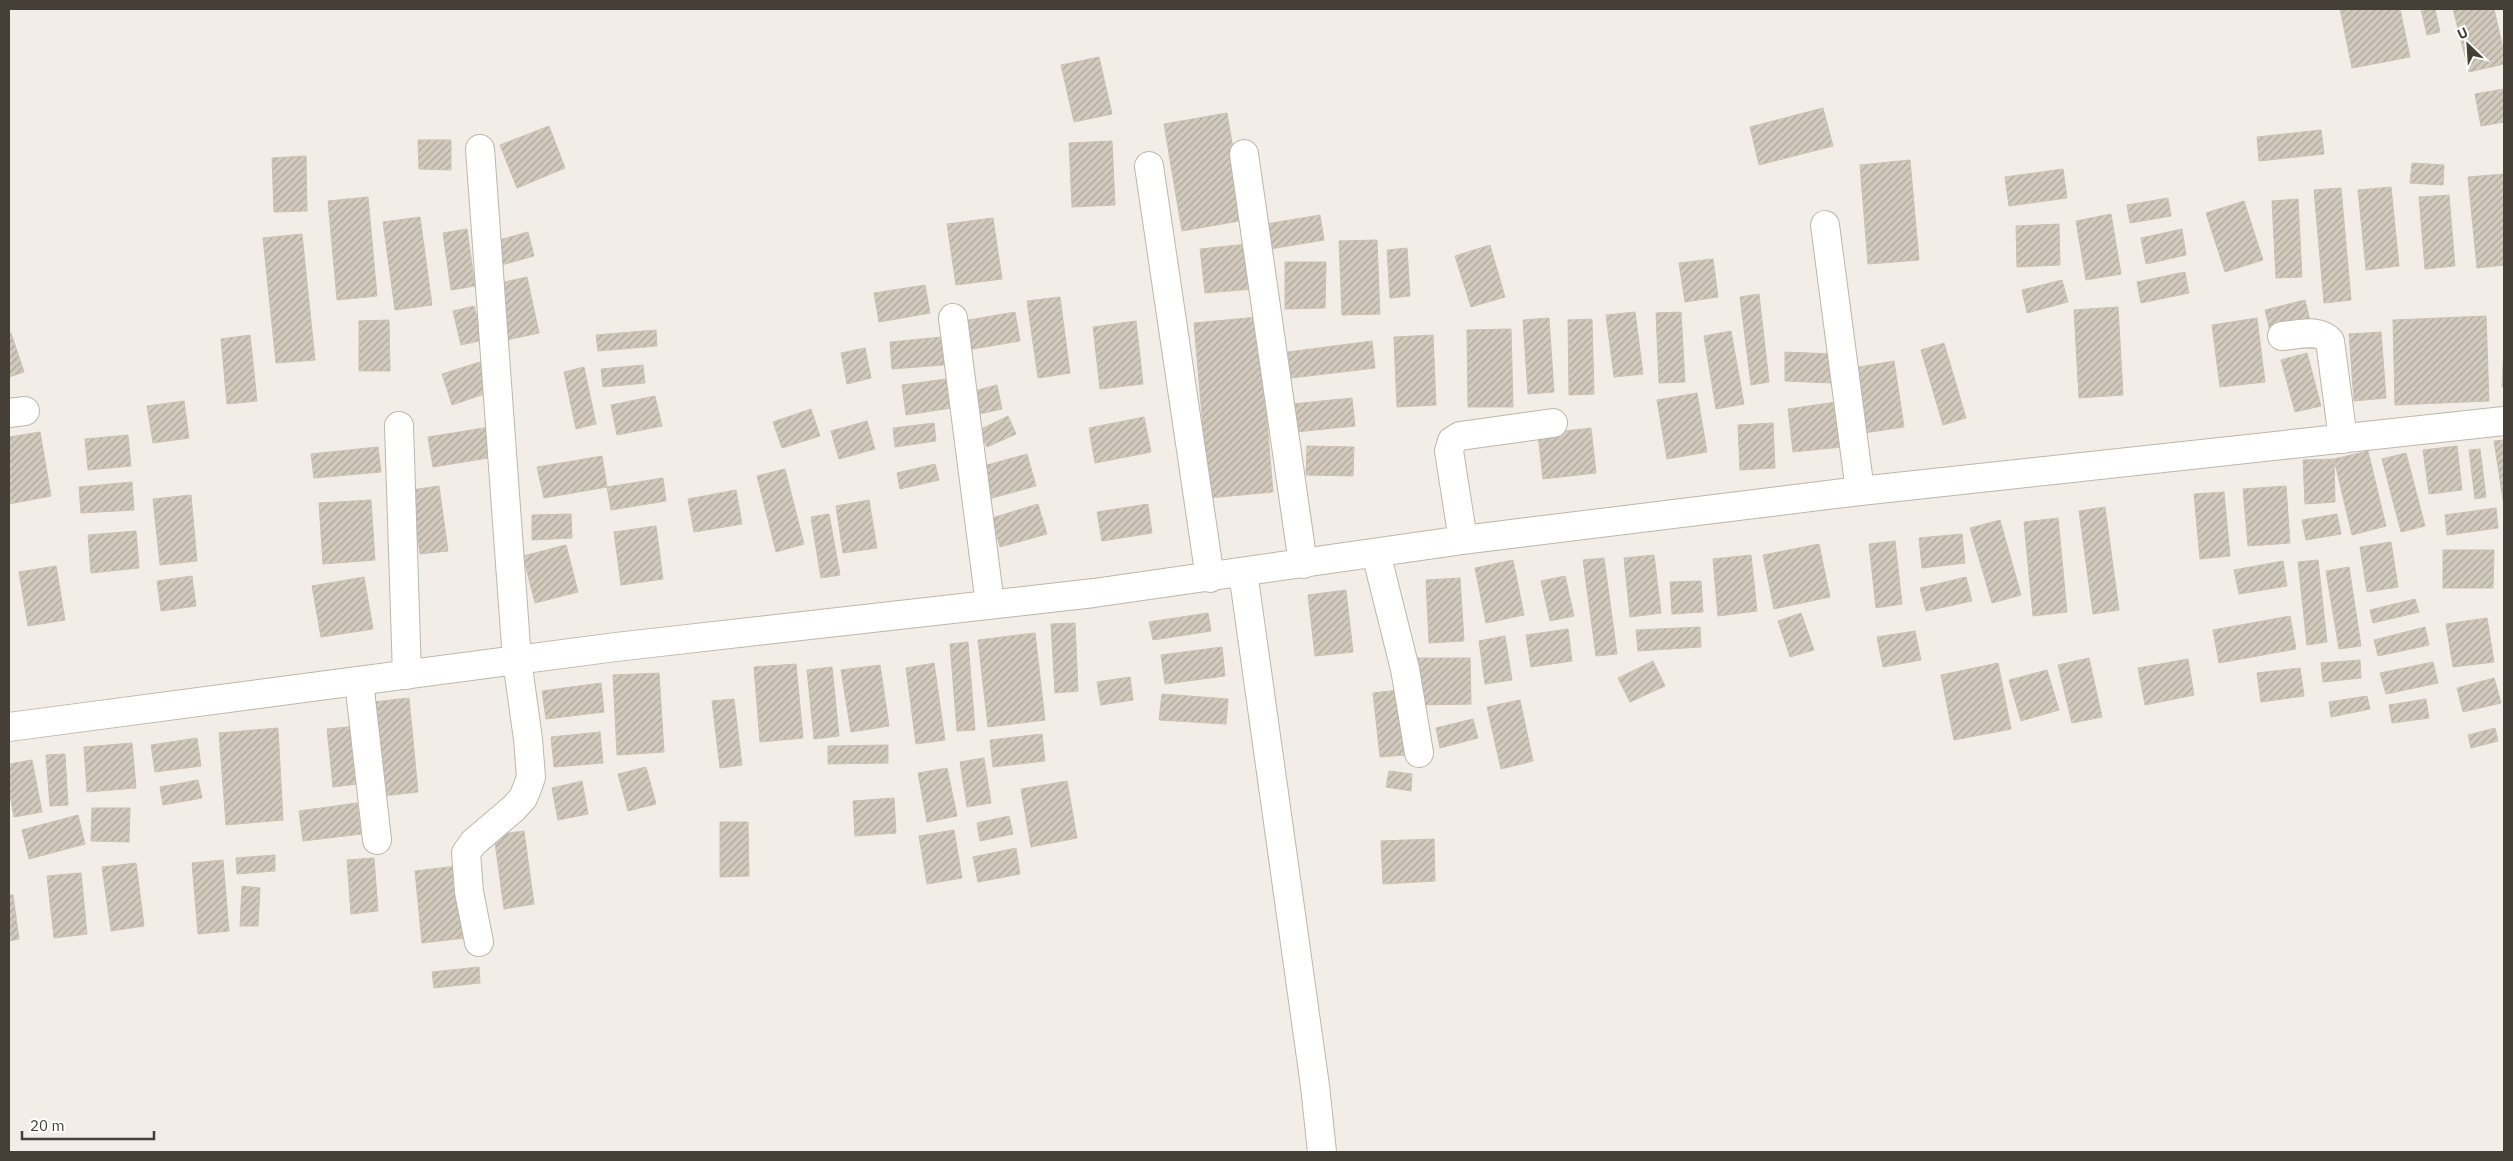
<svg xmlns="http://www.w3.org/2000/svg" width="2513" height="1161" font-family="'IBM Plex Sans',sans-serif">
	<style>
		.building { fill: url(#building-hatch); stroke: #cdc1b1 }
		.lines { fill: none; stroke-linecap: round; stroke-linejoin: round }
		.street-casing { stroke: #bdb6ab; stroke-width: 30 }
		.street { stroke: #fff; stroke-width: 28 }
	</style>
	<defs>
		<pattern id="building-hatch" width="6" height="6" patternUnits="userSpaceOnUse" patternTransform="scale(1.25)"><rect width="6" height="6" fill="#d3cabe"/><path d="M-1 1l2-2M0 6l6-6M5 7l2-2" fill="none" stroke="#ada59b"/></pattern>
	</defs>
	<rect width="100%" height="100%" fill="#f2eee7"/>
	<!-- building -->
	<path class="building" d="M2340,9H2400L2410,57L2352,68Z
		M2421,9H2435L2440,32L2427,35Z
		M2453,9H2494L2504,53V64L2469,72Z
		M1099,57L1112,114L1074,122L1061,65Z
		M2504,89V122L2481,126L2475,94Z
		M1823,108L1833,146L1759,165L1750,127Z
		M1227,113L1245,220L1182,231L1164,124Z
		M549,126L565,168L517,188L500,145Z
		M2321,130L2324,154L2259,161L2257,137Z
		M418,140H451V170L419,169Z
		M1112,141L1115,205L1072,207L1069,143Z
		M306,156L307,211L274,212L272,158Z
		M1910,160L1919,260L1868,264L1860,165Z
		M2412,163L2444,165L2443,185L2410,183Z
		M2063,169L2067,198L2009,206L2005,177Z
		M2504,174V265L2477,268L2468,177Z
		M2391,187L2399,266L2366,270L2358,190Z
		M2341,188L2351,300L2324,303L2314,190Z
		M2449,195L2455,266L2425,269L2419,197Z
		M368,197L377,296L337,300L328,201Z
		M2168,198L2171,216L2130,223L2127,205Z
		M2298,199L2302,277L2276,278L2272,201Z
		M2244,201L2263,260L2225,272L2206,213Z
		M2111,214L2121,274L2086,280L2076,221Z
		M1320,215L1324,240L1270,249L1266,224Z
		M420,217L432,305L395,310L383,222Z
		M993,218L1002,279L956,285L947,224Z
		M2059,224L2060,265L2017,267L2016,226Z
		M467,229L475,286L451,290L443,233Z
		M2182,229L2186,255L2146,264L2141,238Z
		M528,232L534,256L498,266L492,242Z
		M302,234L315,360L276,363L263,238Z
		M1377,240L1380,314L1342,315L1339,241Z
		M1248,244L1253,289L1205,293L1200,249Z
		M1490,245L1505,297L1471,307L1455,256Z
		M1407,248L1410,296L1390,298L1387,250Z
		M1713,259L1718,297L1685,302L1679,263Z
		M1285,262H1326L1325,308L1285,309Z
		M2185,272L2189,293L2141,303L2137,282Z
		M527,277L539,333L506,340L495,284Z
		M2062,280L2068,302L2027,313L2022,290Z
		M925,285L930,313L879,322L874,293Z
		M1759,294L1769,382L1751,385L1740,297Z
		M1060,297L1070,373L1038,378L1027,301Z
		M2305,300L2311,325L2271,335L2265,310Z
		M474,306L483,340L461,345L453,311Z
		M2118,307L2123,395L2079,398L2074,310Z
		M1015,312L1020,341L967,350L963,321Z
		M1635,312L1643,374L1614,377L1606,315Z
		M1681,312L1685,382L1659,383L1656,313Z
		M2486,316L2489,401L2395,405L2393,320Z
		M1258,317L1273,492L1209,498L1194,323Z
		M1549,318L1554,392L1528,394L1523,320Z
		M2257,318L2265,382L2220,387L2212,325Z
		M1592,319L1594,394L1569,395L1568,320Z
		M389,320L390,371H359V321Z
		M1136,321L1143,384L1100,389L1093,327Z
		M1511,329L1513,407H1468L1467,330Z
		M656,330L657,346L598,351L596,335Z
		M1731,331L1744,404L1716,409L1704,336Z
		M2381,332L2386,398L2354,401L2349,334Z
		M11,333L24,372L9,377V334Z
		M250,335L257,401L227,404L221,339Z
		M1433,335L1436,405L1397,407L1394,337Z
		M952,336L955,364L892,369L890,342Z
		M1372,341L1375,368L1291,378L1288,352Z
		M1944,343L1966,418L1943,425L1921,350Z
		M2504,346V387H2502Z
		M865,348L871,378L847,384L841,353Z
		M1785,352L1833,354L1831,383L1785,381Z
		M2307,353L2321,406L2295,412L2281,360Z
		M483,361L493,391L452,405L442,374Z
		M1894,361L1904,427L1864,433L1853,368Z
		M643,365L645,383L603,387L601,369Z
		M584,367L596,424L576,429L564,372Z
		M953,378L958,407L906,415L902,385Z
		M997,385L1002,409L979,414L974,391Z
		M1697,393L1707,452L1667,459L1657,400Z
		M655,396L662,426L617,435L611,405Z
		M1352,398L1355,426L1296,432L1292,404Z
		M184,401L189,438L153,443L147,406Z
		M1836,402L1842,447L1793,452L1788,409Z
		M811,409L820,436L782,448L773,422Z
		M1008,416L1016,434L987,447L979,430Z
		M1144,417L1151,452L1095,463L1089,428Z
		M867,421L875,449L839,459L831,431Z
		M934,423L936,441L895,447L893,428Z
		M1773,423L1775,468L1740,470L1738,425Z
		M496,426L500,456L433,467L428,437Z
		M1591,428L1596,473L1543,479L1538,434Z
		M40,432L51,496L9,504V437Z
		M128,435L131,466L88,470L85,439Z
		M2504,440V506L2494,441Z
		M1307,446L1354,447L1353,476L1306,475Z
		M2457,446L2462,490L2429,494L2423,450Z
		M378,447L381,472L314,478L311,454Z
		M2480,449L2486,497L2475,499L2469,450Z
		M2368,451L2386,526L2352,535L2334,459Z
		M2406,453L2425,526L2401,532L2382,459Z
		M1027,454L1036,486L985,500L976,468Z
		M602,456L607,487L544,498L537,467Z
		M2334,459L2335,502L2305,504L2303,460Z
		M935,464L939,480L900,489L897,473Z
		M785,469L804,544L776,552L757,476Z
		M663,478L666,501L611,510L607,487Z
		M132,482L134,510L81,513L79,487Z
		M439,486L448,551L420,554L411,490Z
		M2286,486L2290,543L2248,546L2243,489Z
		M736,490L742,524L694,532L688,499Z
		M2224,492L2230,556L2200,559L2194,494Z
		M191,495L197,561L160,565L153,499Z
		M371,500L375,560L323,564L319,503Z
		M869,500L877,548L843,553L836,506Z
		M1038,504L1047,534L1000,547L992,518Z
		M1148,504L1152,533L1102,541L1097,512Z
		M2105,507L2119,610L2093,614L2079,511Z
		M2496,508L2498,528L2447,535L2445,515Z
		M571,514L572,538L532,540V515Z
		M829,514L840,575L821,578L811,517Z
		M2337,514L2341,534L2306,540L2302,520Z
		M2058,518L2067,612L2033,616L2024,522Z
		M2000,520L2021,595L1992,603L1970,528Z
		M656,526L663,579L621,585L614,532Z
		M136,531L139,568L91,573L88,535Z
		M1962,534L1965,563L1922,568L1919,538Z
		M1895,541L1902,604L1876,608L1869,544Z
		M2391,542L2398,587L2367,592L2360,547Z
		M1819,544L1830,597L1774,609L1763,555Z
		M566,545L578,592L535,603L523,556Z
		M2443,550H2494L2493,588H2443Z
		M1654,555L1661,613L1630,617L1624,558Z
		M1751,555L1757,611L1718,616L1713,559Z
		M1604,558L1617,654L1596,656L1583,560Z
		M1513,560L1524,615L1486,623L1475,568Z
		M2318,560L2327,642L2307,645L2298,562Z
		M2283,561L2287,586L2239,594L2234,570Z
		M56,566L65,620L28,626L19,572Z
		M2349,567L2361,646L2339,649L2326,571Z
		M192,576L196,606L161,611L157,581Z
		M1565,576L1574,616L1550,621L1541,581Z
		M364,577L373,629L321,637L312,586Z
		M1966,577L1972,601L1926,611L1920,588Z
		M1460,578L1464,641L1429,643L1426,580Z
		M1701,581L1703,612L1672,614L1670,582Z
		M1346,590L1353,652L1315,656L1308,595Z
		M2415,599L2419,612L2373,623L2370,610Z
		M1208,613L1211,631L1153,640L1149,622Z
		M1801,613L1814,650L1790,657L1778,621Z
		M2290,616L2296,649L2219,663L2213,630Z
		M2487,618L2494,662L2453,667L2446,624Z
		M1075,623L1078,691L1055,693L1051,624Z
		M1700,627L1701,647L1638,651L1636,630Z
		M2425,627L2429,645L2378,656L2374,640Z
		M1568,629L1572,661L1531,667L1526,635Z
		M1915,631L1921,660L1883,667L1877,637Z
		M1035,633L1045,720L988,727L978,640Z
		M1505,636L1512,680L1485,684L1479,641Z
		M968,642L975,730L957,731L950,644Z
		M1222,647L1225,676L1165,684L1161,655Z
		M1417,658H1470L1471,704L1417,705Z
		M2089,658L2102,717L2072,723L2058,665Z
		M2188,659L2194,695L2145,705L2138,668Z
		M2360,660L2361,678L2323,682L2321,663Z
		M1653,661L1665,686L1630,702L1618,678Z
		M2433,662L2438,683L2386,694L2380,673Z
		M934,663L945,740L916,744L906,668Z
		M1998,663L2011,729L1954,740L1941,675Z
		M796,664L803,738L760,742L754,667Z
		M880,665L889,726L851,732L841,670Z
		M832,667L839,736L814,739L807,670Z
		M2300,668L2304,696L2261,702L2257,673Z
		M2047,670L2059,710L2021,721L2009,680Z
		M659,673L664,752L617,755L613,675Z
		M1130,677L1133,700L1101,705L1097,682Z
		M2494,678L2501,703L2463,712L2457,688Z
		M601,683L604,712L546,719L542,691Z
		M1399,690L1405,755L1380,757L1373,693Z
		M1162,694L1228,699L1226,724L1159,720Z
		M2367,696L2370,709L2331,717L2329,702Z
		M409,698L418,792L382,796L373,702Z
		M734,699L742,765L720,768L712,701Z
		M2426,699L2429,718L2392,723L2389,705Z
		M1520,700L1533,761L1501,769L1487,707Z
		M1473,719L1478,738L1440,748L1436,728Z
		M358,726L365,783L333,787L327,729Z
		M278,728L283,820L226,825L219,733Z
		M2495,728L2498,741L2471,748L2468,735Z
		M600,732L603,763L554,767L551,737Z
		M1042,734L1045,761L993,767L990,740Z
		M197,738L201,766L155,772L151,745Z
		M132,743L136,788L87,792L84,747Z
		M888,745V763L828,764V746Z
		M65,754L68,805L50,806L46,755Z
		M984,758L991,803L967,807L960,762Z
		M32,760L42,812L14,817L9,789V764Z
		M646,767L656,804L628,811L618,774Z
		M947,768L957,816L927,822L918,773Z
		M1389,771L1412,774L1411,791L1386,787Z
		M198,780L202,798L163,805L160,787Z
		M582,781L588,814L558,820L552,788Z
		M1067,781L1077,838L1031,847L1021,789Z
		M894,798L896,833L855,836L853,801Z
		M357,803L361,834L303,841L299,811Z
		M92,808H130L129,842L91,841Z
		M78,815L85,844L29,859L22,830Z
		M1009,816L1013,834L980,841L977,823Z
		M720,822H748L749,876L720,877Z
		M954,830L962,878L927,884L919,836Z
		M524,831L534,904L504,909L494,835Z
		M1434,839L1435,881L1383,884L1381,841Z
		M1016,848L1020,874L978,882L973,857Z
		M275,855V871L237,874L236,858Z
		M374,858L378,911L351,914L347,860Z
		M223,860L229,931L198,934L192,863Z
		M136,863L144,926L111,931L102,867Z
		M457,866L465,938L422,943L415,871Z
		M81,873L87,934L54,938L47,876Z
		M242,886L260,888L258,926H240Z
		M9,895H13L19,939L9,941Z
		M479,967L480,983L434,988L432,972Z"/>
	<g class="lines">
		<defs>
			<path id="street" d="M1244,154L1303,564
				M1149,166L1210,578
				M1825,225L1860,491
				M953,318L990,604
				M2282,336C2297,335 2319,328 2330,341L2343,439
				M9,413L25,411
				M399,426L407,675
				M1463,540L1449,451L1452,441L1460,436L1553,423
				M1376,553L1405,669L1419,753
				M1243,572L1315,1086L1322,1152
				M359,681L377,840
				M9,727L616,647L1094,593L1463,540L1860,491L2504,421
				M479,942L469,892L466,853L473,843L514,808L523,798L528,786L531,777L528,739L517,660L480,149"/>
		</defs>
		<!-- street casing -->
		<use href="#street" class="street-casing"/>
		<!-- street -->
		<use href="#street" class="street"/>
	</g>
	<!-- border -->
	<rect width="2513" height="1161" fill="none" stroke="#453f37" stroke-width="20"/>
	<!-- north arrow -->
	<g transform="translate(2468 45) rotate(335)" stroke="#ffffff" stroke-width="4" paint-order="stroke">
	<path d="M0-4L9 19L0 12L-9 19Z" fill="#453f37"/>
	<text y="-8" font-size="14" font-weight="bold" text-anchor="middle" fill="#453f37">U</text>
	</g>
	<!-- scale -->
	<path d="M22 1131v8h132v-8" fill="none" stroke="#453f37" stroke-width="2.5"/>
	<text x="30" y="1131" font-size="15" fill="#453f37" stroke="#ffffff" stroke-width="4" paint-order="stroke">20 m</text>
</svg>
